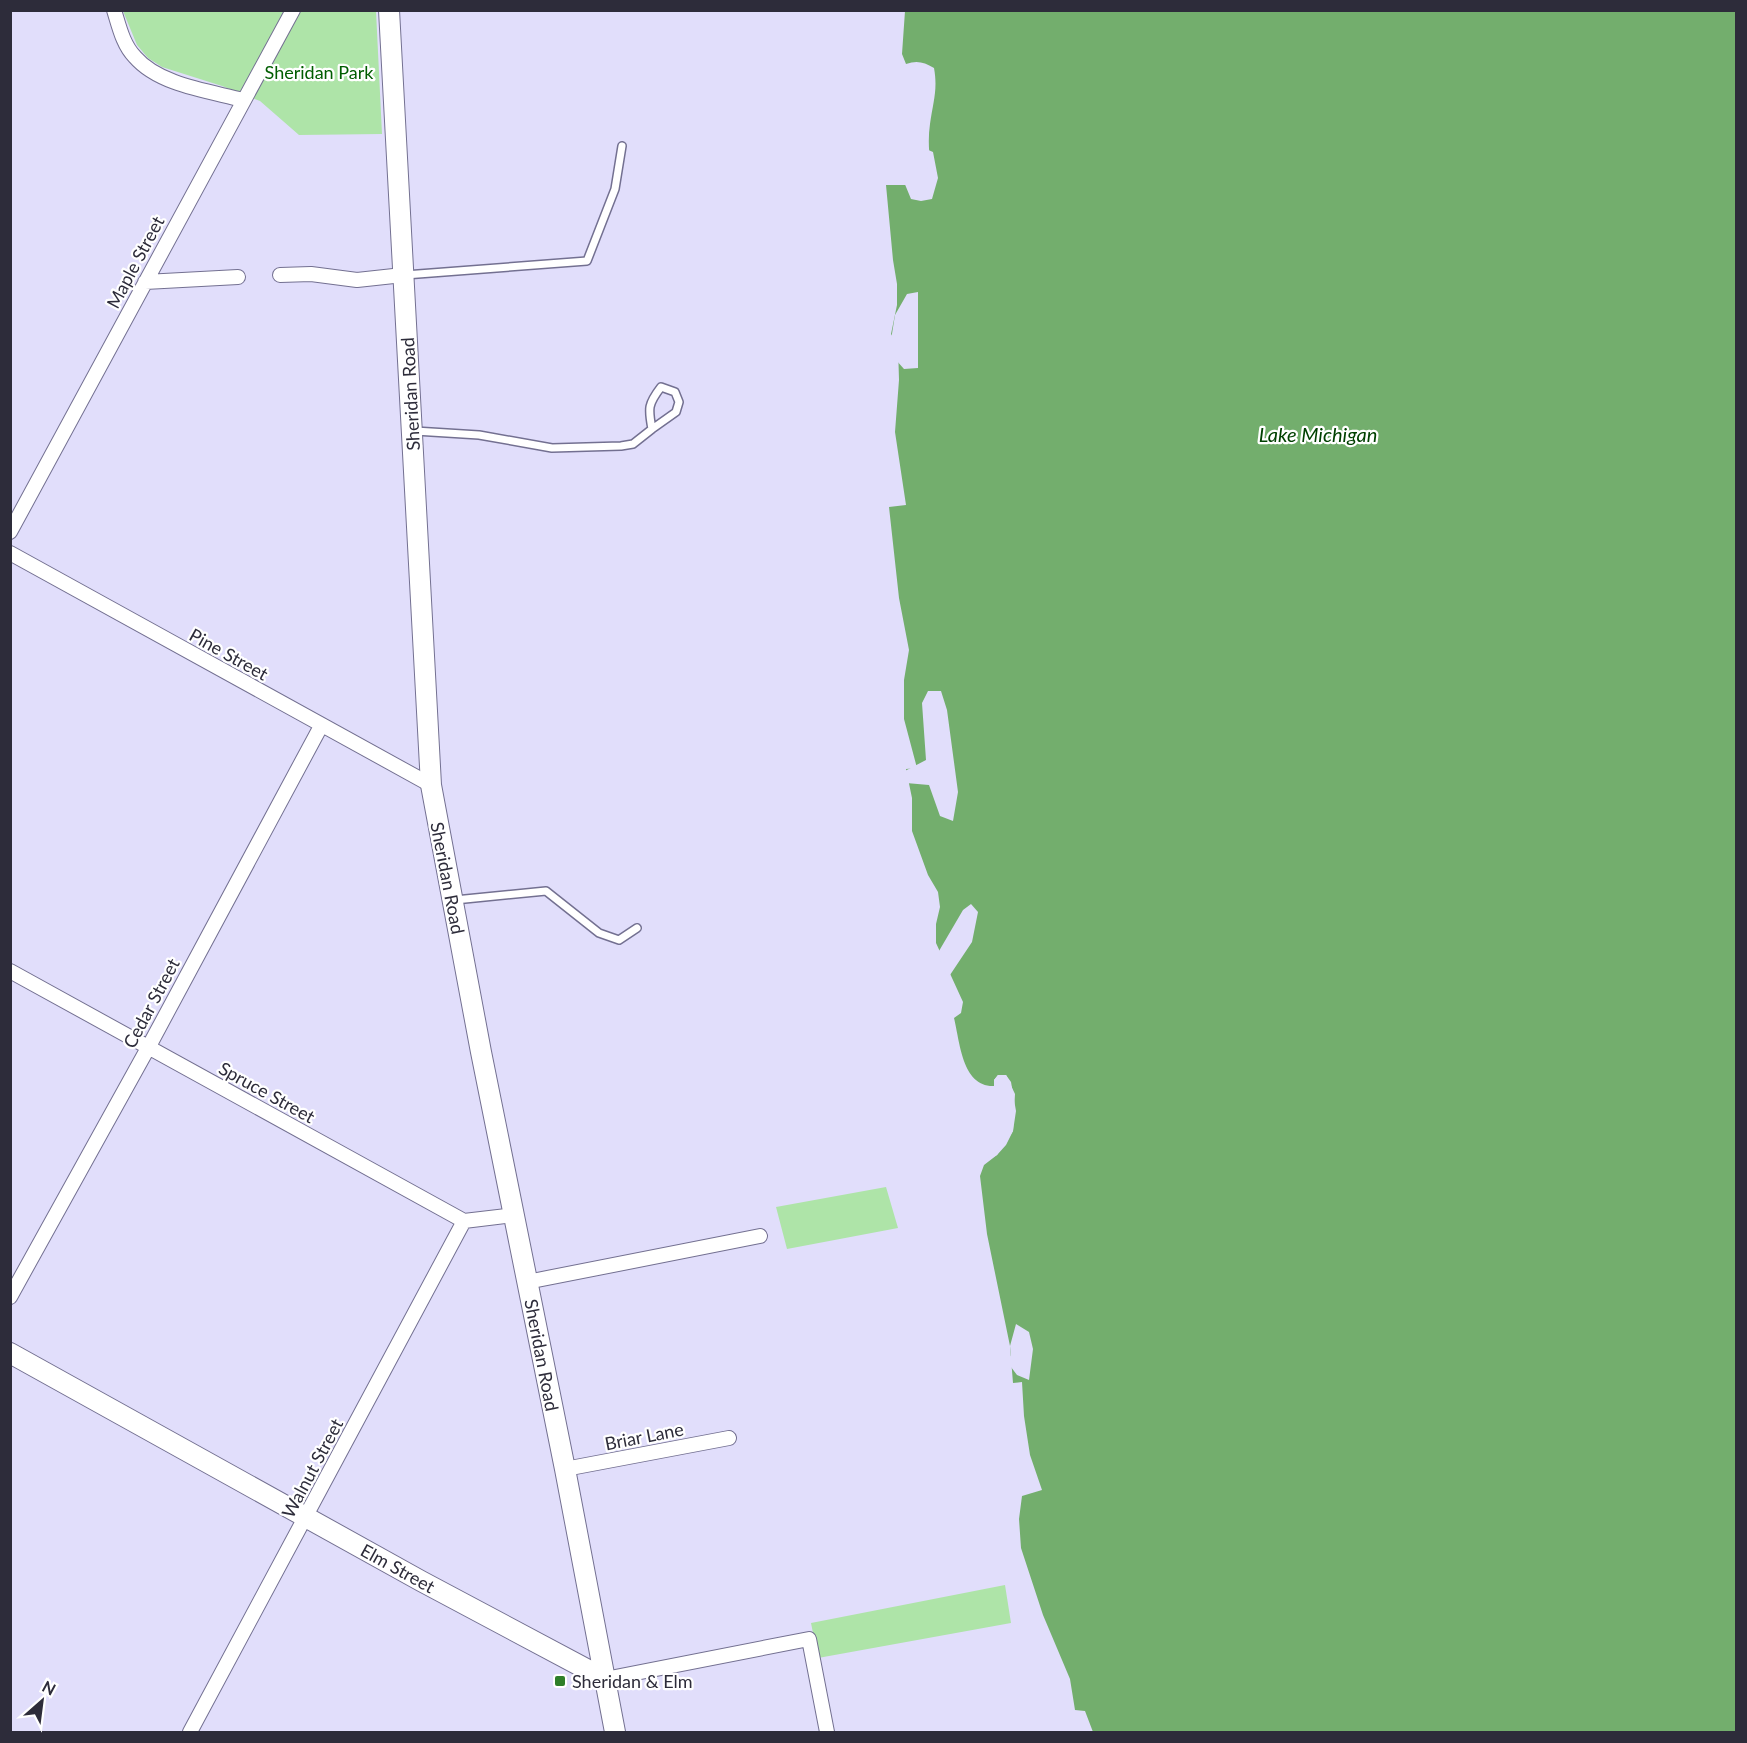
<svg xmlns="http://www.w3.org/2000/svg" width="1747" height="1743" font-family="Lato,sans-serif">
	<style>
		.green { fill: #aee4a8 }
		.water { fill: #73ae6d }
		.pier { fill: #e1defb }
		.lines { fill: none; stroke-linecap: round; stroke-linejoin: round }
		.lane-casing { stroke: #737091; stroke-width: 10 }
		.street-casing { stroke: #737091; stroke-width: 16 }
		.secondary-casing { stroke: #737091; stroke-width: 22 }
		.lane { stroke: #fff; stroke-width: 7 }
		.street { stroke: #fff; stroke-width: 14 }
		.secondary { stroke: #fff; stroke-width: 20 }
		.poi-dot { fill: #2e7e29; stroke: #fff; stroke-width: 2 }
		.labels { text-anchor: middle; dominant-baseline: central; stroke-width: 4.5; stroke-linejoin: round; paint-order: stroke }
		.park-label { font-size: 18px; fill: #005d00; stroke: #fff }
		.street-label { font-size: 18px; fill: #2d2c3a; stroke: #fff }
		.poi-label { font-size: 18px; fill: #2d2c3a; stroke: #fff; text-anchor: start }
		.water-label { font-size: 20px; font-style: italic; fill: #004100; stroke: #fff }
	</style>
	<rect width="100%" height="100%" fill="#e1defb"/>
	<!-- green -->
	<path class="green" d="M123,11H376L382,134L299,135L260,101L222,86L162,67L148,58L137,45Z
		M886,1187L898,1228L787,1249L776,1207Z
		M1005,1585L1011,1623L818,1658L811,1623Z"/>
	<!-- water -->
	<path class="water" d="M905,11H1736V1732H1093L1085,1711L1075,1710L1070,1679L1043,1615L1021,1548L1019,1519L1022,1496L1042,1490L1030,1455L1024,1416L1022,1382L1013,1383L1010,1346L987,1234L980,1176L984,1165L997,1155L1013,1131L1015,1094L1006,1075H998L994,1080V1086C962,1087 960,1042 954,1018L961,1013L963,1002L936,943V924L940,907L938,892L928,875L912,831V798L906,769L917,768L904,719V680L909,650L899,598L889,507L906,505L895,432L899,380L898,346L891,334L897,305V284L893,260L886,185H935C930,164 927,145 930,124C933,102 938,90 934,68C924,62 917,60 906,64L902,54Z"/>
	<!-- pier -->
	<path class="pier" d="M926,149L933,152L938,178L932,199L921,201L911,199L904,182H932L926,163Z
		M918,292V368L904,369L896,360L895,347L891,340L895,315L907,294Z
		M928,691H941L947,710L958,792L953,821L940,816L929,785L906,783L903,772L926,760L922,703Z
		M971,904L978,912L972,942L948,978L938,955L939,951L963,910Z
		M998,1075H1006L1011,1082L1016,1111L1013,1131L1006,1145L997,1155L981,1163L995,1153L1004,1143L1010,1130L1013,1110L1012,1095L1009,1083L1004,1078H999L997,1087L994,1089V1080Z
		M1016,1324L1029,1332L1033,1349L1029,1380L1017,1375L1008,1363V1357L1011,1356L1010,1346Z"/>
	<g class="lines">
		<defs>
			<path id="lane" d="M405,275L587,261L615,189L622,146
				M415,431L479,435L552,448L621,446L633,444L652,429C648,408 648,404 661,387L675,392L679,402L676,412L652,429
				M455,900L546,891L599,933L619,940L637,928"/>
			<path id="street" d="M114,10C119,26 123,45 135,57C159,85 209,91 243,100
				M280,275L311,274L357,280L403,275
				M145,282L238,277
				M10,532L293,10
				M10,553L431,785
				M10,971L464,1221L514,1215
				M527,1282L760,1236
				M10,1297L148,1048L321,726
				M565,1469L729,1438
				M605,1679L809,1639L827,1732
				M190,1732L464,1221"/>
			<path id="secondary" d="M389,10L431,785L481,1052L565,1469L615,1732
				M10,1353L421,1581L605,1679"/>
		</defs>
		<!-- lane casing -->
		<use href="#lane" class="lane-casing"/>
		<!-- street casing -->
		<use href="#street" class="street-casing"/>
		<!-- secondary casing -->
		<use href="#secondary" class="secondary-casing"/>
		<!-- lane -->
		<use href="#lane" class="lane"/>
		<!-- street -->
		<use href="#street" class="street"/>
		<!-- secondary -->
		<use href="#secondary" class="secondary"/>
	</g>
	<!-- markers -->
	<rect class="poi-dot" x="554" y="1675" width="12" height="12" rx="3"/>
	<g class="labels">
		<!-- park labels -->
		<g class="park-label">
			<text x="319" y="72">Sheridan Park</text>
		</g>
		<!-- street labels -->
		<g class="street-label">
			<text transform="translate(135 262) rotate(-62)">Maple Street</text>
			<text transform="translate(410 394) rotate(-93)">Sheridan Road</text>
			<text transform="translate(229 654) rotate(29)">Pine Street</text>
			<text transform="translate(448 878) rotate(79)">Sheridan Road</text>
			<text transform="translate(151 1003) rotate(-62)">Cedar Street</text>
			<text transform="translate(267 1092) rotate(29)">Spruce Street</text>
			<text transform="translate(542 1355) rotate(79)">Sheridan Road</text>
			<text transform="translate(644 1436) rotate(-11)">Briar Lane</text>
			<text transform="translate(312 1468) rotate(-62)">Walnut Street</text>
			<text transform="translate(398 1568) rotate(29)">Elm Street</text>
		</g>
		<!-- poi labels -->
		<g class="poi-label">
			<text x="572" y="1681">Sheridan &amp; Elm</text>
		</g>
		<!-- water labels -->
		<g class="water-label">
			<text x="1318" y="434">Lake Michigan</text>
		</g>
	</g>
	<!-- border -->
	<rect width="1747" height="1743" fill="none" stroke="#2d2c3a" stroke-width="24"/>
	<!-- north arrow -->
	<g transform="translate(42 1701) rotate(28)" stroke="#ffffff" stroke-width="4.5" paint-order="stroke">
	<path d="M0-4.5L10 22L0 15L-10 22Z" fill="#2d2c3a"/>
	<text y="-9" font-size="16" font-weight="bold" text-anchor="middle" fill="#2d2c3a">N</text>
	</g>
</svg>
